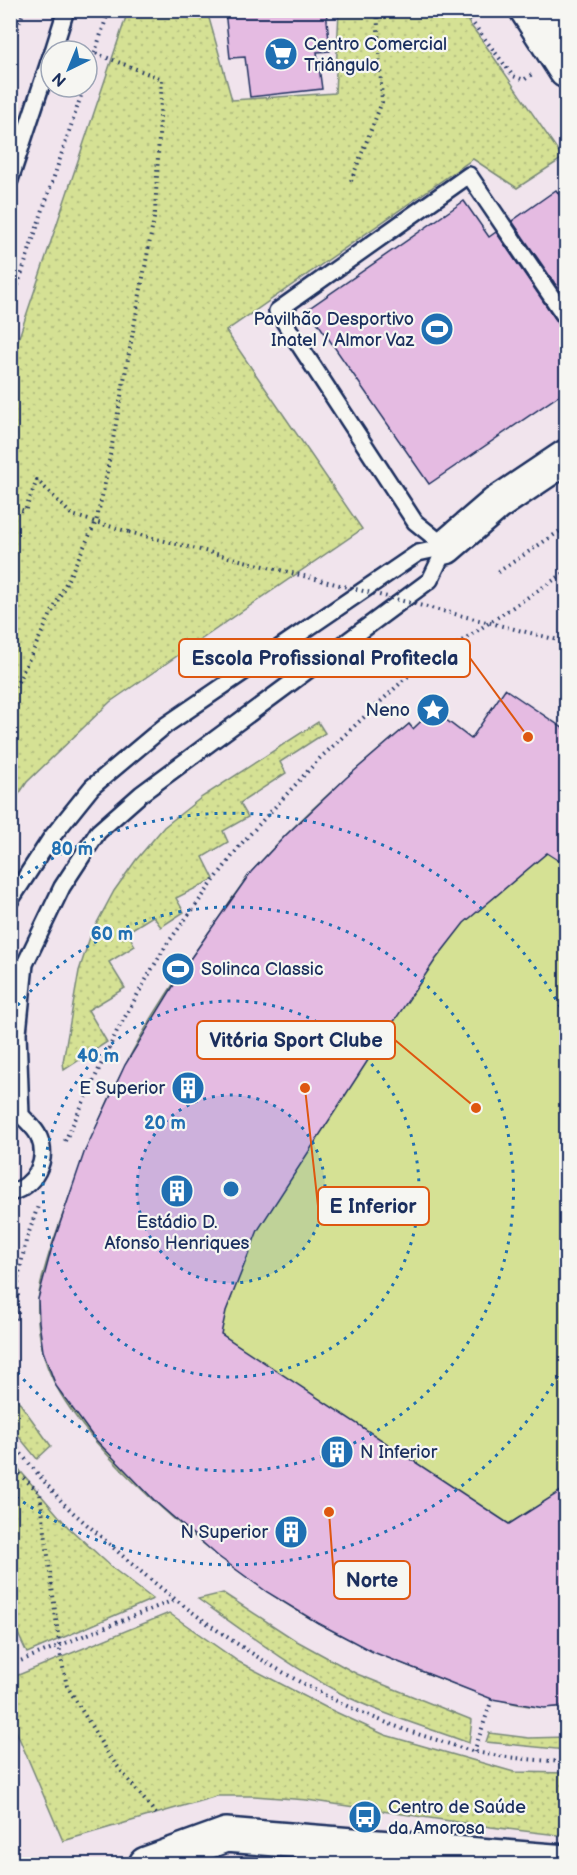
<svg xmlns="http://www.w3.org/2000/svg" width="577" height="1875" font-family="'Balsamiq Sans',sans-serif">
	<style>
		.built { fill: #edd8ea }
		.green { fill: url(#green-dots); stroke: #788879; stroke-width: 1.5 }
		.pitch { fill: #d5e194; stroke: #788879; stroke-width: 1.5 }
		.building { fill: #e5bbe2; stroke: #1b2f5e; stroke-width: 1.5 }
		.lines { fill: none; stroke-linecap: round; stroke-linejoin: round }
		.service-casing { stroke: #1b2f5e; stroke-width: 20 }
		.tertiary-casing { stroke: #1b2f5e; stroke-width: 38 }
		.path { stroke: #1b2f5e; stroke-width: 4; stroke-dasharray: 1.5 4.5; stroke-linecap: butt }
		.service { stroke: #f6f6f2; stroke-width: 15 }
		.tertiary { stroke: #f6f6f2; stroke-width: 33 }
		.path-bridge { stroke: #1b2f5e; stroke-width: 4; stroke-dasharray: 1.5 4.5; stroke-linecap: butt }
		.ring { fill: none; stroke: #1f6fb2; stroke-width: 3; stroke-dasharray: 3 6 }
		.labels { text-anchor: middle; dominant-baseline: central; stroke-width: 4.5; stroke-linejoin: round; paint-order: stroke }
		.poi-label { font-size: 18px; fill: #1b2f5e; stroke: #f6f6f2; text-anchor: start }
		.centre { fill: #1f6fb2; stroke: #f6f6f2; stroke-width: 3 }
		.ring-label { font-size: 18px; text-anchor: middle; font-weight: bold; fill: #1f6fb2; stroke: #f6f6f2; stroke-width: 4.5; stroke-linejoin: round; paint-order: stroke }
		.leader { fill: none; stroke: #de5710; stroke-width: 2 }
		.callout-dot { fill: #de5710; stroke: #f6f6f2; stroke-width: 2 }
		.callout { fill: #f6f6f2; stroke: #de5710; stroke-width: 2 }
		.callout-label { font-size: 20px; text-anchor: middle; font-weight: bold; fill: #1b2f5e }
	</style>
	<defs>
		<pattern id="green-dots" width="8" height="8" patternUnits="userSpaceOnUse" patternTransform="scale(1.5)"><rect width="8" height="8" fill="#d5e194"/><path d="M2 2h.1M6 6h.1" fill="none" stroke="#b6c182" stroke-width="1.8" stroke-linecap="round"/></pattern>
	</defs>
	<rect width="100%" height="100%" fill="#f1e4ed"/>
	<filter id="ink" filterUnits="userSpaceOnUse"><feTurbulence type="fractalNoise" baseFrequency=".0167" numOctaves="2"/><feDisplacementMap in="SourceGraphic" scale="12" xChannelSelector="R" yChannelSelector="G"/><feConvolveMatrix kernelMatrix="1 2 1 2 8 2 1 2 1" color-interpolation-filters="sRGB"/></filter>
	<g filter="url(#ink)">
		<!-- built -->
		<path class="built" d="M252,1854L353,1864H256Z"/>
		<!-- green -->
		<path class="green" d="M128,11H207L232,100L335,93L339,11H460L484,43L563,158L517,188L473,159L226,331L362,529L110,702L27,782L11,806V361Z
			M318,722L325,733L280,762L286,773L240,803L248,817L223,831L228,842L203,857L214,879L176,898L184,912L161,927L153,916L127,932L135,946L109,962L125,988L88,1010L107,1042L64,1070L63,1062L79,971L91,934L114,891L136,860L164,827L202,797Z
			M11,1391L51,1446L37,1459L11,1427Z
			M11,1460L68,1527L115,1570L153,1599L27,1653L11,1619Z
			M223,1593L295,1640L357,1674L472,1720L469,1743C426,1727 380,1714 340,1693C290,1666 245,1632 198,1599Z
			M169,1613L239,1662L327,1708L385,1735L514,1772L566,1773V1836L491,1827L307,1800L254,1796H217L63,1841L11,1719V1678Z
			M489,1733L529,1738L566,1737V1750L486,1742Z"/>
		<!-- pitch -->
		<path class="pitch" d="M433,710L471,739L566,731V1706C521,1711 485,1696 444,1680C377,1655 313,1625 255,1583C191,1537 60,1430 43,1352C39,1336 37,1318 38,1302C40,1276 54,1239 63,1214C81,1163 101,1112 126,1064C149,1018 180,974 209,932C224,911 238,888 254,869C301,816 355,770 409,724L413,729Z"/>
		<!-- building -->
		<path class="building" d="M225,10H326L330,51L317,52L322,89L250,97L245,57L230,58Z
			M556,190L567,206V301L512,221Z
			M464,201L489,237L496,232L558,323L567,328V390L429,484L308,309Z
			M505,689L567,731V866L547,853L464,923L436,959L372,1054L258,1230L226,1311L221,1334L509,1524L567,1487V1706L544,1708L492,1699L373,1652L318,1623L267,1592L219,1557L157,1503L94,1438L56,1386L43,1351L39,1322L38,1299L52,1247L84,1153L125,1065L188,962L251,872L286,835L346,778L409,724L413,729L433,710L471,739Z"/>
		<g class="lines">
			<defs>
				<path id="service" d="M53,51L66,10
					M10,180L51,56
					M446,547L415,522L277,311L469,175L566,318
					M10,901L51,838L92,787L166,725L418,553L446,547
					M10,1193C35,1186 49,1161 39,1137C36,1129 27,1122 21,1115L18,1033L25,964L62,887L98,832L141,794L430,580L446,547"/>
				<path id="tertiary" d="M527,10L566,71
					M563,10L566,15
					M446,547L496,504L566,457
					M146,1864L226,1835L566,1862"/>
			</defs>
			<!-- service casing -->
			<use href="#service" class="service-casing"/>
			<!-- tertiary casing -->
			<use href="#tertiary" class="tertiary-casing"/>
			<!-- path -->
			<path class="path" d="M463,10L513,76L524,80L532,74
				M10,51L24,10
				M87,76L109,10
				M351,181L382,102L377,10
				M10,308L84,87
				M10,506L25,511L37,480L72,515L129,532
				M498,572L566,527
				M10,698L96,522L104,488L155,213L162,79L95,53
				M65,1141L117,1031L152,969L167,944L242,843L318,760L407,677L566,572
				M10,1322L18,1316V1278L26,1241L38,1206
				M10,1440C27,1461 45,1483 63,1503C77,1517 93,1529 107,1542C200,1626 316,1705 437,1740C450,1744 463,1749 476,1752C506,1758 536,1760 566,1762
				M10,1466L40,1493L61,1658L67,1686L110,1757L156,1814
				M10,1665L174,1600
				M474,1752L492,1699"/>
			<!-- service -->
			<use href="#service" class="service"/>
			<!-- tertiary -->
			<use href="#tertiary" class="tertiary"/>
			<!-- path-bridge -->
			<path class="path-bridge" d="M129,532L566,642"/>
		</g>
	</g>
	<!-- distance rings -->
	<circle cx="231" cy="1189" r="94" fill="#1f6fb2" fill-opacity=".12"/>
	<g class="ring">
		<circle cx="231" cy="1189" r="94"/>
		<circle cx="231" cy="1189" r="188"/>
		<path d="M12 1012A282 282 0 1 1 12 1366"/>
		<path d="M566 1360A376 376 0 0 1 13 1495M13 883A376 376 0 0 1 566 1018"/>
	</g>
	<!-- icons -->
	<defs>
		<symbol id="supermarket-disc" viewBox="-11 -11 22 22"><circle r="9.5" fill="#1f6fb2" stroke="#f6f6f2"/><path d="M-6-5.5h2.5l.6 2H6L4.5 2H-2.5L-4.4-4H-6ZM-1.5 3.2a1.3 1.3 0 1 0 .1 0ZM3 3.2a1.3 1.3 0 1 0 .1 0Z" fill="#fff"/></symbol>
		<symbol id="stadium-disc" viewBox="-11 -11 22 22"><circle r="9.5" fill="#1f6fb2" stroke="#f6f6f2"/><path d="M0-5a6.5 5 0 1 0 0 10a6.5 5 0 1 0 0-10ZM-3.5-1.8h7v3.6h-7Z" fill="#fff"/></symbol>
		<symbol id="sight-disc" viewBox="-11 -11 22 22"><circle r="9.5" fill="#1f6fb2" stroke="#f6f6f2"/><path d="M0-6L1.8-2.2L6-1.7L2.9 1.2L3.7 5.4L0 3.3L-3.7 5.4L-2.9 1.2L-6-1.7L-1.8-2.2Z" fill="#fff"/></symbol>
		<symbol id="building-disc" viewBox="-11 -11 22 22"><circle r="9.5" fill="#1f6fb2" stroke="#f6f6f2"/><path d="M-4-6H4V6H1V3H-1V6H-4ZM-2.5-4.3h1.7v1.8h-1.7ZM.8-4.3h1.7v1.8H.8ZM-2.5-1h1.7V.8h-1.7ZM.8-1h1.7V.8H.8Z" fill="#fff"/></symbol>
		<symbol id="bus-disc" viewBox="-11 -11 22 22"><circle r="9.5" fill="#1f6fb2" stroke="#f6f6f2"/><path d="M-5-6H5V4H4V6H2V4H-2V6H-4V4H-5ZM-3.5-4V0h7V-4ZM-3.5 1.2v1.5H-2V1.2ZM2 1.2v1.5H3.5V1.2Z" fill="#fff"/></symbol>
	</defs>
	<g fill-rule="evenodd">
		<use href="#supermarket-disc" x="262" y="35" width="38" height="38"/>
		<use href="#stadium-disc" x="418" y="310" width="38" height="38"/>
		<use href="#sight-disc" x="414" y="691" width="38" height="38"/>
		<use href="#stadium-disc" x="159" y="950" width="38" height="38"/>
		<use href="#building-disc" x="169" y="1069" width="38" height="38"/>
		<use href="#building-disc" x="158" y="1172" width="38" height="38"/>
		<use href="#building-disc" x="318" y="1433" width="38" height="38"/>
		<use href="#building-disc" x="272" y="1513" width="38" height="38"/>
		<use href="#bus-disc" x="346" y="1798" width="38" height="38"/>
	</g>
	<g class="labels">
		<!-- poi labels -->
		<g class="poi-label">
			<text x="304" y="44">Centro Comercial<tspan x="304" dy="21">Triângulo</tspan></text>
			<text x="414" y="319" text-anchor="end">Pavilhão Desportivo<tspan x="414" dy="21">Inatel / Almor Vaz</tspan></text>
			<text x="410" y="710" text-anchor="end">Neno</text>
			<text x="201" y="969">Solinca Classic</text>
			<text x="165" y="1088" text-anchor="end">E Superior</text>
			<text x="177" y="1222" text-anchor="middle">Estádio D.<tspan x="177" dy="21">Afonso Henriques</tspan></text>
			<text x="360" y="1452">N Inferior</text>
			<text x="268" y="1532" text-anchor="end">N Superior</text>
			<text x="388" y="1807">Centro de Saúde<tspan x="388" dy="21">da Amorosa</tspan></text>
		</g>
	</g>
	<circle cx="231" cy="1189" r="9" class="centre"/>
	<g class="ring-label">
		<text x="72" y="855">80 m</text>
		<text x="112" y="940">60 m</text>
		<text x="98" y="1062">40 m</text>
		<text x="165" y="1129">20 m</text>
	</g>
	<!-- callouts -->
	<path class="leader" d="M528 737L470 658M476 1108L395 1040M305 1088L318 1206M329 1512L334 1580"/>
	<g class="callout-dot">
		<circle cx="528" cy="737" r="6"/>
		<circle cx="476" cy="1108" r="6"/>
		<circle cx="305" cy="1088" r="6"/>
		<circle cx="329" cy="1512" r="6"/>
	</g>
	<g class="callout">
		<rect x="179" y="639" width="291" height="38" rx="6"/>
		<rect x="197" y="1021" width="198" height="38" rx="6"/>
		<rect x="318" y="1187" width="111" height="38" rx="6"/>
		<rect x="334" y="1561" width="76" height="38" rx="6"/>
	</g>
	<g class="callout-label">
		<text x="325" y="665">Escola Profissional Profitecla</text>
		<text x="296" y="1047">Vitória Sport Clube</text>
		<text x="373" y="1213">E Inferior</text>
		<text x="372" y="1587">Norte</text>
	</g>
	<!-- margin -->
	<rect width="577" height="1875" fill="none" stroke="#f6f6f2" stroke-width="36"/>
	<rect x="18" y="18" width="541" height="1839" fill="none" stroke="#1b2f5e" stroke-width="2" filter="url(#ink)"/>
	<!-- north arrow -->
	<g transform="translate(69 69) rotate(223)"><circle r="28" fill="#f6f6f2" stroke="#9ea6b7" stroke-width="1.5"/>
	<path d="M0-4.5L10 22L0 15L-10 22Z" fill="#1f6fb2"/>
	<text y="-9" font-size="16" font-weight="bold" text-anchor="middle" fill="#1b2f5e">N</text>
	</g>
</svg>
